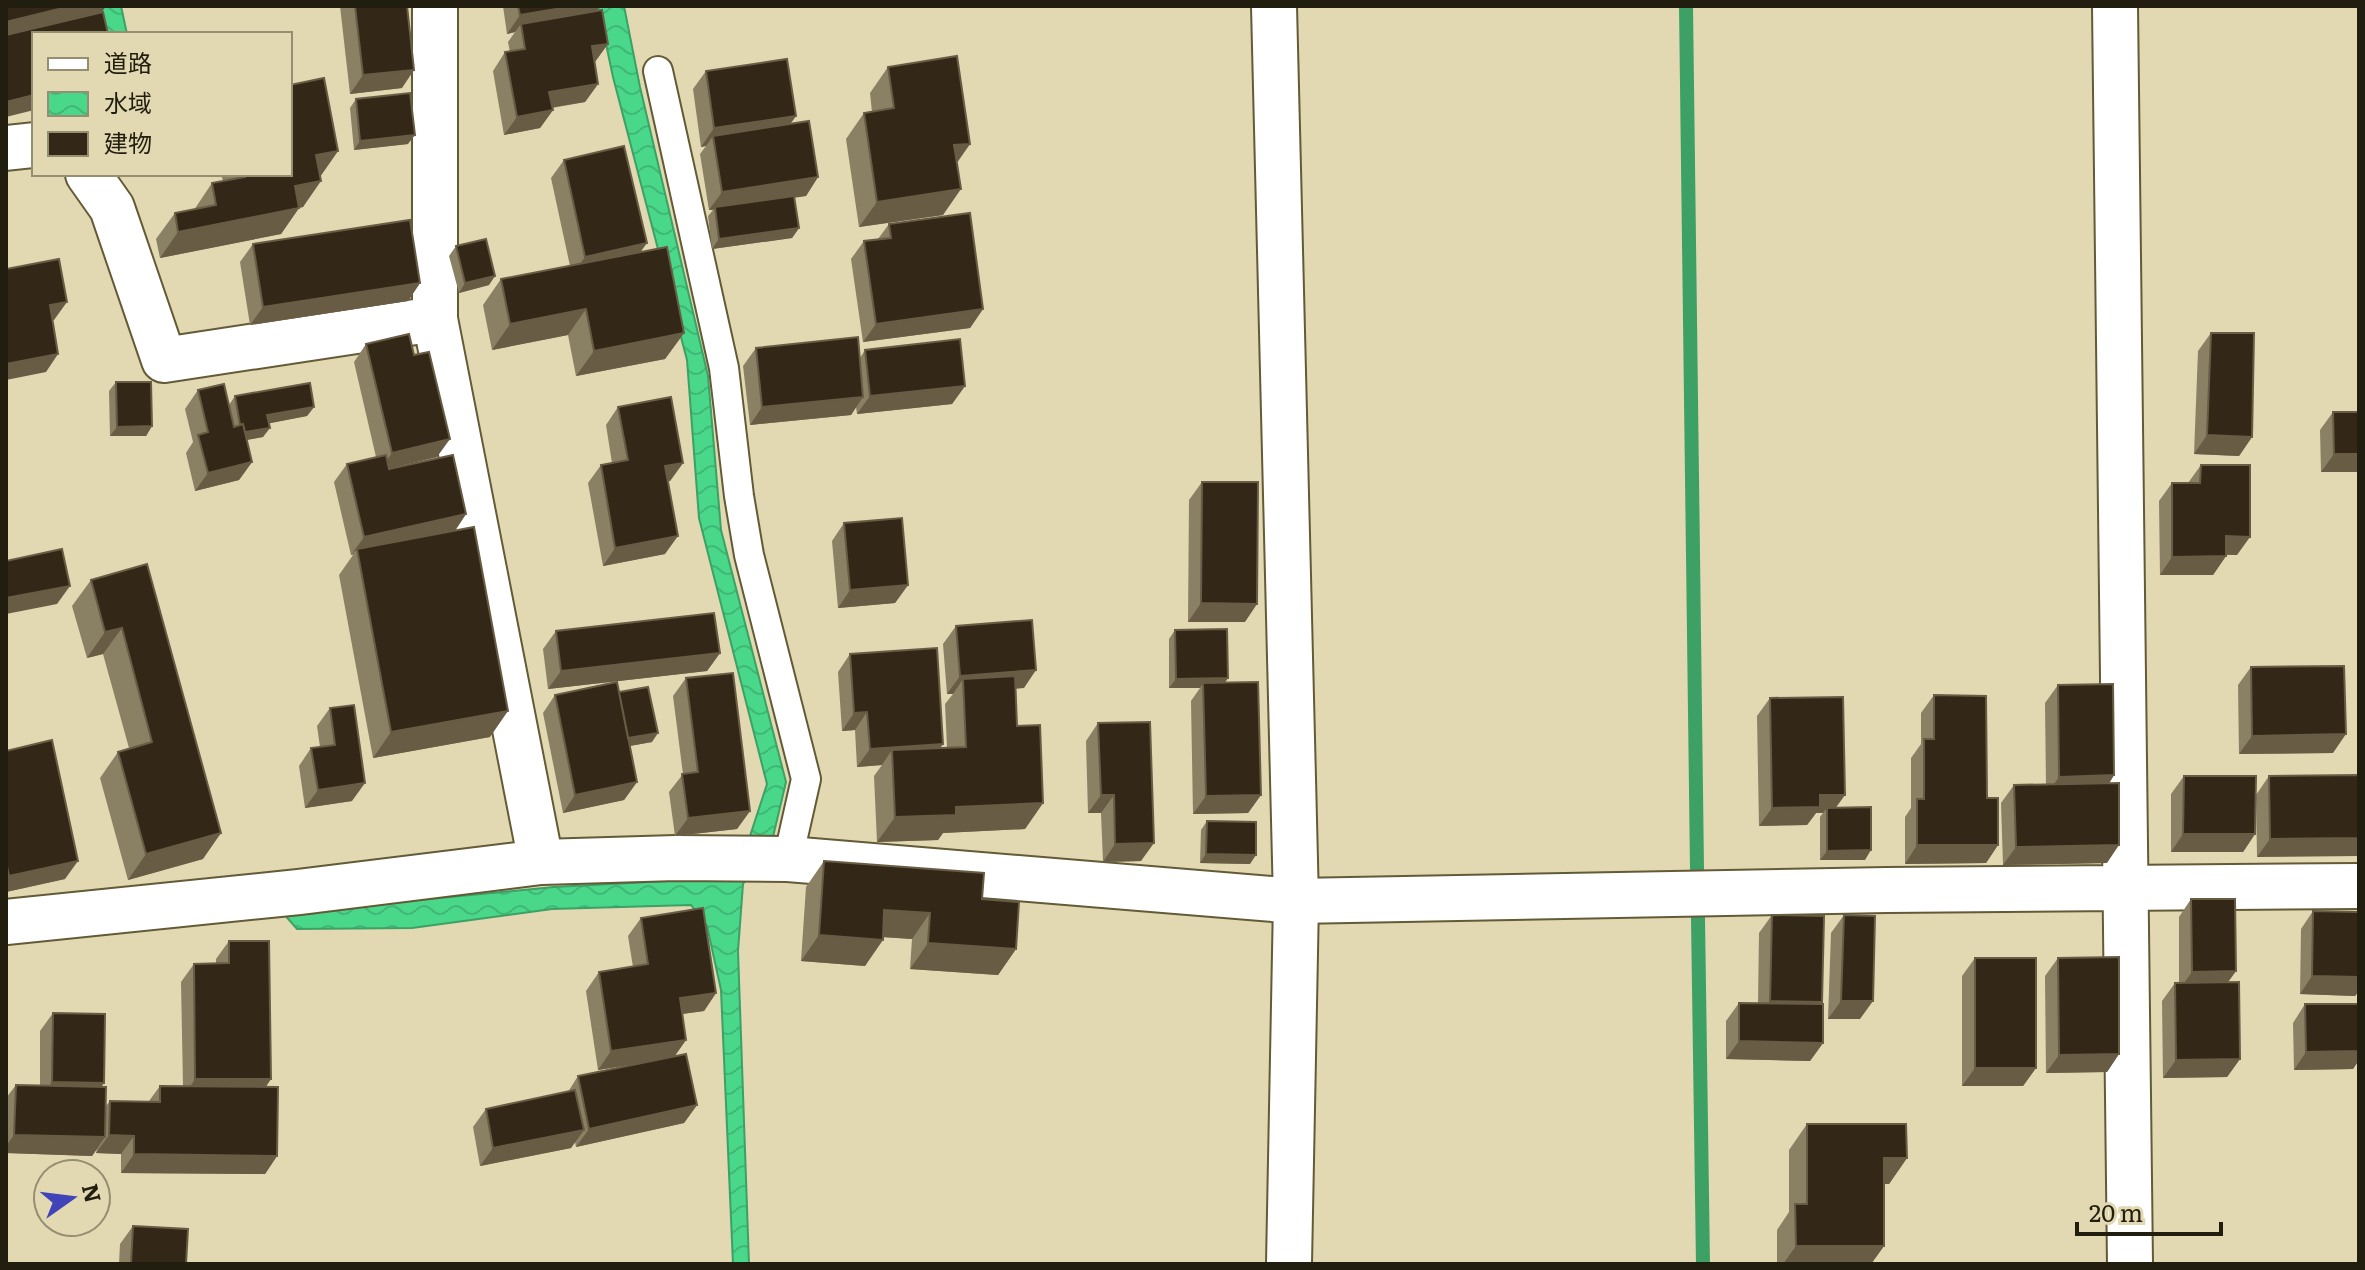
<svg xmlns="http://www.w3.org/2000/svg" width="2365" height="1270" font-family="Literata,'Noto Sans JP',serif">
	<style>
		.water { fill: url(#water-waves); stroke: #3da065; stroke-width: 2 }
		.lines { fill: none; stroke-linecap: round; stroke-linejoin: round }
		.stream { stroke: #3da065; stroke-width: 14 }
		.lane-casing { stroke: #635a37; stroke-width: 32 }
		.street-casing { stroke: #635a37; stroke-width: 48 }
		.secondary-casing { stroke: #635a37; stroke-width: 48 }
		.lane { stroke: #fff; stroke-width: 28 }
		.street { stroke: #fff; stroke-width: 44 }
		.secondary { stroke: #fff; stroke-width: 44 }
		.wall { fill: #8a8064 }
		.shaded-wall { fill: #685c45 }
		.building { fill: #332717; stroke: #685c45; stroke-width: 2 }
	</style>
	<defs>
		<pattern id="water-waves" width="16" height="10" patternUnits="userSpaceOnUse" patternTransform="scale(2)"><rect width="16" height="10" fill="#49d78a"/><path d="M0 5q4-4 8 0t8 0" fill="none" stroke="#40b876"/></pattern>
	</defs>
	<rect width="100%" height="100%" fill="#e2d8b1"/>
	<!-- water -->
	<path class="water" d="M101,6H121L127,34H107Z
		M598,6H624L640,87L708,376L721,530L786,782L772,841L743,884L738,951L749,1264H733L721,990L707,926L691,905L552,909L412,928L297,929L283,913L554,887L724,878L750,836L767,784L699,518L687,360L613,77Z"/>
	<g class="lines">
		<!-- stream -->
		<path class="stream" d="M1686,6L1697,869
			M1698,918L1703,1264"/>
		<defs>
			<path id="lane" d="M658,71L724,368L739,496L749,555L806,779L788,859"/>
			<path id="street" d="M435,6V319L541,862
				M2115,6L2130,1264
				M6,148L34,145
				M88,174L112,208L164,360L435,319
				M6,922L299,892L541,862L676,858L788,859L1296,901L1887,890L2359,886"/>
			<path id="secondary" d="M1274,6L1296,901L1289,1264"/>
		</defs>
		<!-- lane casing -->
		<use href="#lane" class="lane-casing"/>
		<!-- street casing -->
		<use href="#street" class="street-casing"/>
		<!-- secondary casing -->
		<use href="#secondary" class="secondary-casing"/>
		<!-- lane -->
		<use href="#lane" class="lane"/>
		<!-- street -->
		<use href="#street" class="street"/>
		<!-- secondary -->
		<use href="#secondary" class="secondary"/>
	</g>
	<!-- wall -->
	<path class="wall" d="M340,6H407L402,88L350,94Z
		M503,6H600L596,11L595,62L598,84L585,102L552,108L553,110L540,128L504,135L493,71L505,52H510L508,42L515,32L507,34Z
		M888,67L970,144L957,163L943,215L859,227L846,139L864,113L872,112L870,93Z
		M706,71L796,116L790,124L818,177L806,196L794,197L799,228L792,238L712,249L708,216L713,210H709L700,154L706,146L701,147L693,89Z
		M356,99L408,144L354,150L350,108Z
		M338,151L320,176L303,207L299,208L281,234L160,258L156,239L175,213L194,210L212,183L223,181L221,174H290Z
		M564,160L641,252L684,333L665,359L576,376L568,335L492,350L483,305L501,279L570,266L551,178Z
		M889,224L983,309L970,328L863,342L851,259L864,241L878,239Z
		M253,244L420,283L408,301L250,325L240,262Z
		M456,246L489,285L459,293L449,256Z
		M2211,333L2252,437L2239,456L2194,454L2198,351Z
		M366,344L437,457L389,468L466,514L455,531L490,737L373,758L339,575L353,555H351L334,482L347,464L376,457L354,362Z
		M756,348L860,358L865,350L965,386L952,404L857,414L856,407L851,415L750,425L743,366Z
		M116,382L152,426L146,436H110L109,391Z
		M198,390L229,405L235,396L314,407L307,416L269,423L263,437L247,440L252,462L239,480L195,491L186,453L193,442L185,409Z
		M618,407L683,463L670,481H668L665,554L603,566L588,483L601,465L612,463L606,425Z
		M2333,412H2359V472H2321L2320,430Z
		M2201,465L2237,555H2226V556L2213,575H2160L2159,501L2172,483H2188Z
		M1202,482L1245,622H1188L1189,500Z
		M844,523L908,585L895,603L838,608L832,541Z
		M147,564L203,859L128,880L100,778L118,752L129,748L103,654L87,658L72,606L91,580Z
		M956,626L1024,688H1016L1017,726L1043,803L1025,829L943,833L938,840L877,842L874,776L882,765L857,767L855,730L842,731L838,672L850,654L943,744L940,748L947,747L945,704L953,694H947L943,644Z
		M1175,630L1228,678L1225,682L1261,795L1248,813L1193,814L1191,701L1200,688H1169V639Z
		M556,631L720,653L707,671L548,689L543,649Z
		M2251,667L2333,753L2239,754L2238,685Z
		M686,678L750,811L737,829L675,836L669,792L683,774L673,696Z
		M2058,685L2114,775L2109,784L2107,863L2003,865L2001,803L2014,785H2046L2045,703Z
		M619,692L652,742L630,746L637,782L624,800L563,813L543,713L555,695Z
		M1934,695L1998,845L1986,863L1905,864V817L1911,808V758L1921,744V713Z
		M1770,698L1836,808L1865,860H1820V817L1823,813H1816L1807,825L1759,826L1757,716Z
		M330,708L352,801L305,808L299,766L311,748L320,747L317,726Z
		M1098,723L1141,861L1103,862L1101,813H1088L1086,741Z
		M6,751L65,879L6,892Z
		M2359,775L2257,857L2256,795L2269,776Z
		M2184,776L2255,834L2243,852H2171V794Z
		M1207,821L1250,864L1200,863L1201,830Z
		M824,861L982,899L1016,949L998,975L910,969L912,939L883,937L865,966L801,961L806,887Z
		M2191,899L2236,971L2228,982L2240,1059L2227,1077L2163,1078L2162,1001L2175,983H2179V917Z
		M2313,911L2359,912V991L2355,996L2300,994L2301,929Z
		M1772,915L1821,1004L1823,1043L1810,1061L1726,1059V1021L1739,1003H1758L1759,933Z
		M1844,915L1860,1019H1828L1831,933Z
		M641,918L716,993L704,1011L682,1014L686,1040L675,1056L697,1105L684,1123L576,1147L575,1142L571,1148L480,1166L473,1127L486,1109L568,1092L578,1076L645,1062L598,1070L586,991L599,972L633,967L628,936Z
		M229,941L271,1079L265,1087L277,1156L265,1174L121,1173V1154L96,1153L97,1149L92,1156L6,1153V1098L16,1085H40V1031L53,1013L101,1087L105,1107L110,1101H149L160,1086H183L181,982L194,964L216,963V959Z
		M1975,958L2036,1068L2023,1086H1962V976Z
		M2058,958L2119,1054L2107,1072L2046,1073L2045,976Z
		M2305,1004H2359V1060L2353,1069L2294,1070L2293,1023Z
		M1807,1124L1907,1158L1889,1184H1884V1246L1871,1264H1777V1230L1789,1212V1150Z
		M133,1226L186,1264H119L120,1244Z"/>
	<!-- shaded-wall -->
	<path class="shaded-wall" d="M71,6H106L95,22L6,43V22Z
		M574,6H600L591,19L521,24L515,32L507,34L520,15Z
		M608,44L595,62L579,64L592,46Z
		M414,70L402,88L350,94L363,75Z
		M598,84L585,102L536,110L549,92Z
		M34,95V110L6,117V102Z
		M553,110L540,128L504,135L517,117Z
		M796,116L783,134L713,136L706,146L701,147L714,128Z
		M415,135L408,144L354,150L360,141Z
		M970,144L952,169L954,145Z
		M338,151L320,177L316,155Z
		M818,177L806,196L715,210V207L713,210H709L722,192Z
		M321,181L303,207L277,212L295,186Z
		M961,189L943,215L859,227L877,202Z
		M299,208L281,234L160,258L178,232Z
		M799,228L792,238L712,249L719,239Z
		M647,243L634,261L572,275L585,257Z
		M495,276L489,285L459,293L465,283Z
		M420,283L408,301L250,325L263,307Z
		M67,302L54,320L37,323L50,305Z
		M586,309L568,335L492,350L510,324Z
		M983,309L970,328L863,342L876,324Z
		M684,333L665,359L576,376L594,351Z
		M58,354L46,372L6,380V364Z
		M965,386L952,404L857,414L870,396Z
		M863,397L851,415L750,425L762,407Z
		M314,407L307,416L261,425L267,415Z
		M152,426L146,436H110L117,427Z
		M270,428L263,437L235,442L242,433Z
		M2207,435L2252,437L2239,456L2194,454Z
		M450,439L437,457L379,471L392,453Z
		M2334,454H2359V472H2321Z
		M252,462L239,480L195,491L208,473Z
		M683,463L670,481L652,484L665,466Z
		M466,514L454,532L357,549L351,555L364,537Z
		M678,536L665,554L603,566L615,548Z
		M2226,536L2250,537L2237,555L2213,554Z
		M2226,556L2213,575H2160L2172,557Z
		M908,585L895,603L838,608L850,590Z
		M70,586L57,604L6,614V598Z
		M1201,603L1257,604L1245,622H1188Z
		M122,628L103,654L87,658L105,632Z
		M720,653L707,671L548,689L561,671Z
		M1036,670L1024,688L964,693L963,679L953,694H947L960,676Z
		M1228,678L1221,688L1203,683L1200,688H1169L1176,679Z
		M508,711L490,737L373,758L391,732Z
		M867,712L855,730L842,731L854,713Z
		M658,733L652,742L618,748L625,739Z
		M2346,734L2333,753L2239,754L2252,736Z
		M943,744L930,762L892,750L882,765L857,767L870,749Z
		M2114,775L2102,794L2046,795L2059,777Z
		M637,782L624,800L563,813L575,795Z
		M365,783L352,801L305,808L318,790Z
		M1101,795H1114L1101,813H1088Z
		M1261,795L1248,813L1193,814L1206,796Z
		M1820,795H1845L1832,813L1827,808L1823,813H1816L1807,825L1759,826L1772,808Z
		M1043,803L1025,829L943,833L938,840L877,842L895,817L956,807Z
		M750,811L737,829L675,836L688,818Z
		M221,833L203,859L128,880L146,854Z
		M2183,834H2255L2243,852H2171Z
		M2359,838V856L2257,857L2270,839Z
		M1154,843L1141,861L1103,862L1115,844Z
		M1917,845H1998L1986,863L1905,864Z
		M2119,845L2107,863L2003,865L2016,847Z
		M1871,850L1865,860H1820L1827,851Z
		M1206,854L1256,855L1250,864L1200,863Z
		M78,861L65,879L6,892V881L9,876Z
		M884,910L930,913L912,939L866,936Z
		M819,935L883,940L865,966L801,961Z
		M928,943L1016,949L998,975L910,969Z
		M2236,971L2223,989L2179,990L2192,972Z
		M2312,976L2359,977V991L2355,996L2300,994Z
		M716,993L704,1011L667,1016L680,998Z
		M1770,1001L1822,1002L1810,1020L1757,1019Z
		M1841,1001H1873L1860,1019H1828Z
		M686,1040L673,1058L598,1070L611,1051Z
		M1739,1041L1823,1043L1810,1061L1726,1059Z
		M2359,1051V1060L2353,1069L2294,1070L2306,1052Z
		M2119,1054L2107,1072L2046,1073L2059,1055Z
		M2240,1059L2227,1077L2163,1078L2176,1060Z
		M1975,1068H2036L2023,1086H1962Z
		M195,1079H271L259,1097L183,1098Z
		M52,1082L104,1083L92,1101H39Z
		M697,1105L684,1123L576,1147L589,1129Z
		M584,1130L571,1148L480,1166L493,1148Z
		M14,1135L105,1137L92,1156L6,1153V1146Z
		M109,1135L134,1136L121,1154L96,1153Z
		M134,1154L277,1156L265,1174L121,1173Z
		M1884,1158H1907L1889,1184H1866Z
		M1796,1246H1884L1871,1264H1783Z"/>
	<!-- building -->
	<path class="building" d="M6,6H71L6,22Z
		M355,6H407L414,70L363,75Z
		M518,6H574L520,15Z
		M602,10L608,44L592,46L598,84L549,92L553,110L517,117L505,52L525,49L521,24Z
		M103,12L108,34H34V95L6,102V35Z
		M957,56L970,144L954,145L961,189L877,202L864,113L894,108L888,67Z
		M787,59L796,116L714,128L706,71Z
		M324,78L338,151L316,155L321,181L295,186L299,208L178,232L175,213L216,205L212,183L245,177L244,174H290V85Z
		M410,93L415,135L360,141L356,99Z
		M809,121L818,177L722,192L713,136Z
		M624,146L647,243L585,257L564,160Z
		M794,196L799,228L719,239L715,207Z
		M970,213L983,309L876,324L864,241L891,238L889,224Z
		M410,220L420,283L263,307L253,244Z
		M486,239L495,276L465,283L456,246Z
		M667,247L684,333L594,351L586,309L510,324L501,279Z
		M59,259L67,302L50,305L58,354L6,364V269Z
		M2211,333H2254L2252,437L2207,435Z
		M409,334L414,355L429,352L450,439L392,453L366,344Z
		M858,337L863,397L762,407L756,348Z
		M960,339L965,386L870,396L865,350Z
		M116,382H151L152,426L117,427Z
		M310,383L314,407L267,415L270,428L245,432L243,424L240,425L235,396Z
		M224,384L234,427L243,424L252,462L208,473L198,435L208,432L198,390Z
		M671,397L683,463L665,466L678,536L615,548L601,465L628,460L618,407Z
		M2333,412H2359V454H2334Z
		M386,455L389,469L453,455L466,514L364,537L347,464Z
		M2201,465H2250V537L2226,536V556L2172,557V483H2200Z
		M1202,482H1258L1257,604L1201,603Z
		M902,518L908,585L850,590L844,523Z
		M474,527L508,711L391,732L357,549Z
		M62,549L70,586L6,598V561Z
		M147,564L221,833L146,854L118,752L152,742L122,628L105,632L91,580Z
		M714,613L720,653L561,671L556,631Z
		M1032,620L1036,670L960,676L956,626Z
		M1227,629L1228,678L1176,679L1175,630Z
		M937,648L943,744L870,749L867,712L854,713L850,654Z
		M2344,666L2346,734L2252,736L2251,667Z
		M733,673L750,811L688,818L682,774L698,772L686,678Z
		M1015,676L1017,726L1040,725L1043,803L956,807V815L895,817L892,750L966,747L963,679Z
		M617,682L637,782L575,795L555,695Z
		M1258,682L1261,795L1206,796L1203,683Z
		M2113,684L2114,775L2059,777L2058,685Z
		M648,687L658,733L628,738L619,692Z
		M1934,695L1986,696L1987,798H1998V845H1917V799H1924V739H1934Z
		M1843,697L1845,795H1820V807L1772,808L1770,698Z
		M354,705L365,783L318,790L311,748L335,745L330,708Z
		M1150,722L1154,843L1115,844L1114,795H1101L1098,723Z
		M52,740L78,861L9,876L6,862V751Z
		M2359,775V838L2270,839L2269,776Z
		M2184,776H2256L2255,834H2183Z
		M2119,783V845L2016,847L2014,785Z
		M1871,807V850L1827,851V808Z
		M1207,821L1256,822V855L1206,854Z
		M824,861L984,873L982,899L1019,902L1016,949L928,943L930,913L884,910L883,940L819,935Z
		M2191,899H2235L2236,971L2192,972Z
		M703,908L716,993L680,998L686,1040L611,1051L599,972L648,964L641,918Z
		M2313,911L2359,912V977L2312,976Z
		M1772,915L1824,916L1822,1002L1770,1001Z
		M1844,915L1875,916L1873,1001H1841Z
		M229,941H269L271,1079H195L194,964L229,963Z
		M2119,957V1054L2059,1055L2058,958Z
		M1975,958H2036V1068H1975Z
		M2239,982L2240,1059L2176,1060L2175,983Z
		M1739,1003L1823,1004V1043L1739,1041Z
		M2305,1004H2359V1051L2306,1052Z
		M53,1013L105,1014L104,1083L52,1082Z
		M686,1054L697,1105L589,1129L578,1076Z
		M16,1085L106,1087L105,1137L14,1135Z
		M160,1086L278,1087L277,1156L134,1154V1136L109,1135L110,1101L160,1102Z
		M575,1090L584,1130L493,1148L486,1109Z
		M1807,1124H1906L1907,1158H1884V1246H1796L1795,1204H1807Z
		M133,1226L188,1229L186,1264H131Z"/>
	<!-- border -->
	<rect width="2365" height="1270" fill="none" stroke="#221e0f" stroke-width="16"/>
	<!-- legend -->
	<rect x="32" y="32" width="260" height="144" fill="#e2d8b1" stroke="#958e70" stroke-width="2"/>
	<rect x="48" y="58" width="40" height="12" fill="#ffffff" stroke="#958e70" stroke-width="2"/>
	<text x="104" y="72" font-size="24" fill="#221e0f">道路</text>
	<rect x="48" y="92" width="40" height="24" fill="url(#water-waves)" stroke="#958e70" stroke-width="2"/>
	<text x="104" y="112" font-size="24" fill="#221e0f">水域</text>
	<rect x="48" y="132" width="40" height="24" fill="#332717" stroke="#958e70" stroke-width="2"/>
	<text x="104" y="152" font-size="24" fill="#221e0f">建物</text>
	<!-- north arrow -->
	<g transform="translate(72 1198) rotate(76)"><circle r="38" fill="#e2d8b1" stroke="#958e70" stroke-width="2"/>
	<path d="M0-6L14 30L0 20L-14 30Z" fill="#4144b9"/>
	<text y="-12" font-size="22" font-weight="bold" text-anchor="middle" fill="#221e0f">N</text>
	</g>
	<!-- scale -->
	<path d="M2077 1222v12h144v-12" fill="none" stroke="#221e0f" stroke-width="4"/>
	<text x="2089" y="1222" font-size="24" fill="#221e0f" stroke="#e2d8b1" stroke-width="6" paint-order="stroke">20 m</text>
</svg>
